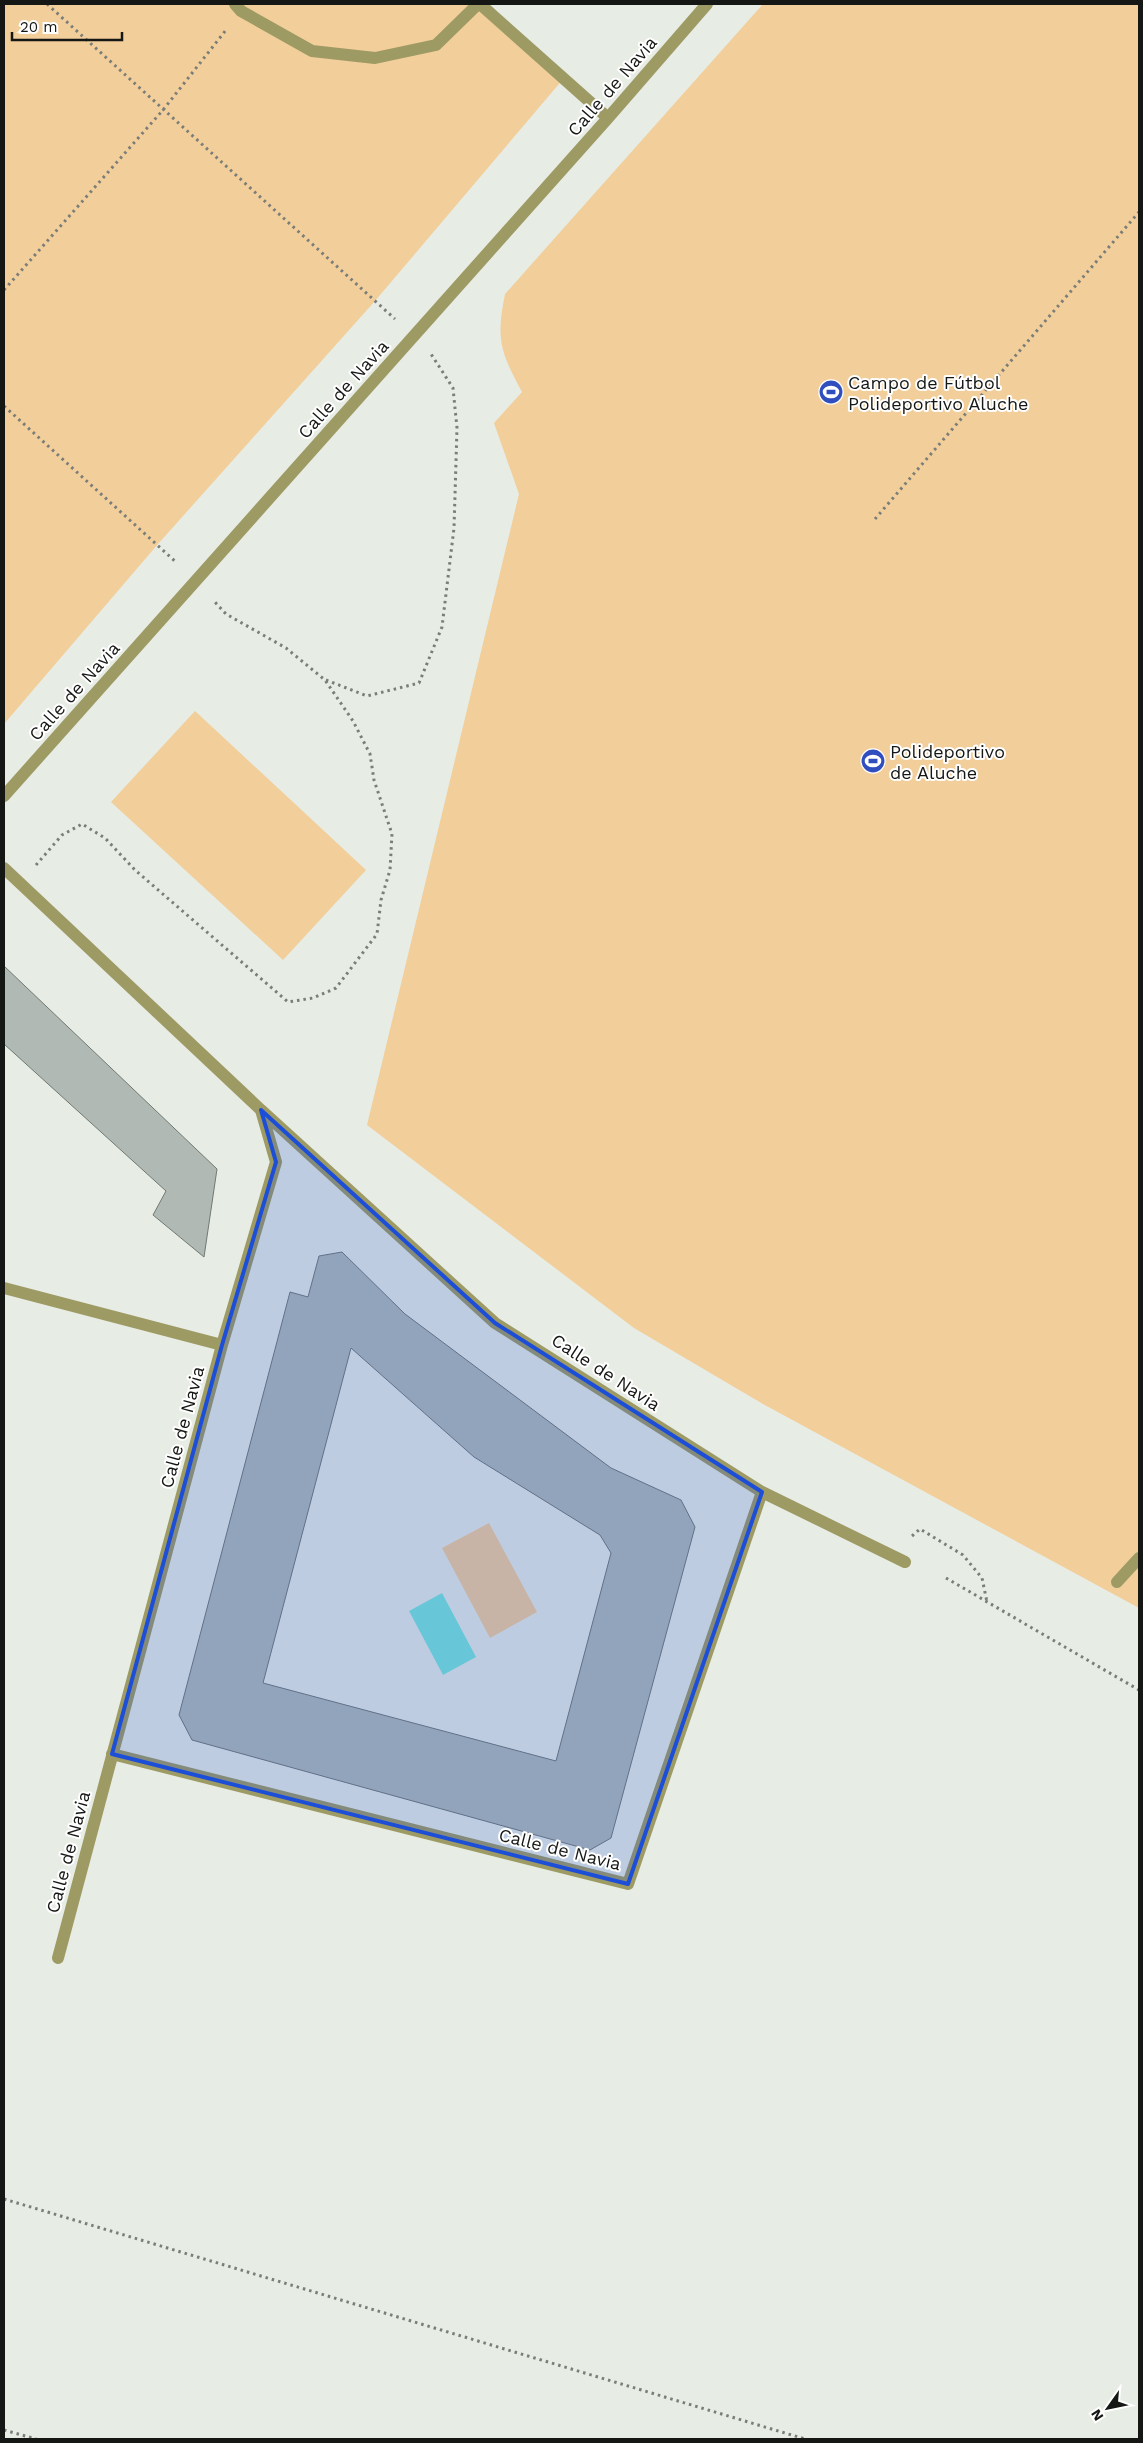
<svg xmlns="http://www.w3.org/2000/svg" width="1143" height="2443" font-family="'Work Sans',sans-serif">
	<style>
		.green { fill: #f2ce9a }
		.water { fill: #7ae5d9 }
		.building { fill: #b0b9b4; stroke: #717974; fill-rule: evenodd }
		.lines { fill: none; stroke-linecap: round; stroke-linejoin: round }
		.path { stroke: #7a7d78; stroke-width: 3; stroke-dasharray: 2.5 4; stroke-linecap: butt }
		.lane { stroke: #9e9a64; stroke-width: 12 }
		.street { stroke: #9e9a64; stroke-width: 12 }
		.marked { fill: #1d4ed8; fill-opacity: 0.2; stroke: #1d4ed8; stroke-width: 4; stroke-linejoin: round }
		.labels { text-anchor: middle; dominant-baseline: central; stroke-width: 4; stroke-linejoin: round; paint-order: stroke }
		.street-label { font-size: 18px; fill: #151714; stroke: #fff }
		.poi-label { font-size: 18px; fill: #151714; stroke: #fff; text-anchor: start }
	</style>
	<rect width="100%" height="100%" fill="#e7ece4"/>
	<!-- green -->
	<path class="green" d="M4,4H480L564,78L375,301L158,544L4,724Z
		M763,4H1139V1608L763,1404L634,1328L367,1125L519,494L494,423L522,392C500,351 496,340 505,294Z
		M195,711L366,870L283,960L111,802Z
		M489,1523L537,1612L490,1638L442,1548Z"/>
	<!-- water -->
	<path class="water" d="M442,1593L476,1657L443,1675L409,1611Z"/>
	<!-- building -->
	<path class="building" d="M4,966L217,1169L204,1257L153,1215L166,1191L4,1044Z
		M342,1252L405,1314L611,1468L681,1500L695,1527L611,1838L590,1850L192,1740L179,1715L290,1292L308,1297L319,1256ZM351,1348L474,1457L600,1535L611,1553L556,1761L263,1683Z"/>
	<g class="lines">
		<!-- path -->
		<path class="path" d="M47,4L395,319
			M4,290L163,110L226,30
			M4,406L177,563
			M875,519L1139,212
			M326,680L367,696L419,683L442,627L454,528L457,428L453,388L431,354
			M36,865L62,835L82,824L105,838L135,870L288,1002L313,998L336,988L377,934L381,900L390,870L392,834L374,780L370,754L353,721L325,680L286,648L226,614L213,600
			M912,1536L920,1529L963,1555L982,1578L987,1602
			M946,1578L1139,1690
			M4,2199L805,2439
			M4,2430L36,2439"/>
		<!-- lane -->
		<path class="lane" d="M1117,1582L1139,1558"/>
		<!-- street -->
		<path class="street" d="M235,4L241,11L312,51L375,58L436,45L478,4
			M480,4L608,118
			M4,796L608,118L707,4
			M4,868L261,1110L276,1162L222,1345L58,1958
			M4,1288L222,1345
			M762,1492L905,1562
			M112,1754L628,1884L762,1492L495,1323L261,1110"/>
	</g>
	<!-- marked area -->
	<path class="marked" d="M261,1110L495,1323L762,1492L628,1884L112,1754L222,1345L276,1162Z"/>
	<!-- icons -->
	<defs>
		<symbol id="stadium-disc" viewBox="-11 -11 22 22"><circle r="9.5" fill="#314ebf" stroke="#fff"/><path d="M0-5a6.5 5 0 1 0 0 10a6.5 5 0 1 0 0-10ZM-3.5-1.8h7v3.6h-7Z" fill="#fff"/></symbol>
	</defs>
	<g fill-rule="evenodd">
		<use href="#stadium-disc" x="817" y="378" width="28" height="28"/>
		<use href="#stadium-disc" x="859" y="747" width="28" height="28"/>
	</g>
	<g class="labels">
		<!-- street labels -->
		<g class="street-label">
			<text transform="translate(612 86) rotate(-49)">Calle de Navia</text>
			<text transform="translate(343 389) rotate(-48)">Calle de Navia</text>
			<text transform="translate(74 691) rotate(-48)">Calle de Navia</text>
			<text transform="translate(606 1372) rotate(33)">Calle de Navia</text>
			<text transform="translate(182 1427) rotate(-75)">Calle de Navia</text>
			<text transform="translate(560 1849) rotate(14)">Calle de Navia</text>
			<text transform="translate(68 1852) rotate(-75)">Calle de Navia</text>
		</g>
		<!-- poi labels -->
		<g class="poi-label">
			<text x="848" y="382">Campo de Fútbol<tspan x="848" dy="21">Polideportivo Aluche</tspan></text>
			<text x="890" y="751">Polideportivo<tspan x="890" dy="21">de Aluche</tspan></text>
		</g>
	</g>
	<!-- border -->
	<rect width="1143" height="2443" fill="none" stroke="#151714" stroke-width="10"/>
	<!-- north arrow -->
	<g transform="translate(1108 2408) rotate(237)" stroke="#ffffff" stroke-width="4" paint-order="stroke">
	<path d="M0-4L9 19L0 12L-9 19Z" fill="#151714"/>
	<text y="-8" font-size="14" font-weight="bold" text-anchor="middle" fill="#151714">N</text>
	</g>
	<!-- scale -->
	<path d="M12 32v8h110v-8" fill="none" stroke="#151714" stroke-width="2.5"/>
	<text x="20" y="32" font-size="15" fill="#151714" stroke="#ffffff" stroke-width="4" paint-order="stroke">20 m</text>
</svg>
